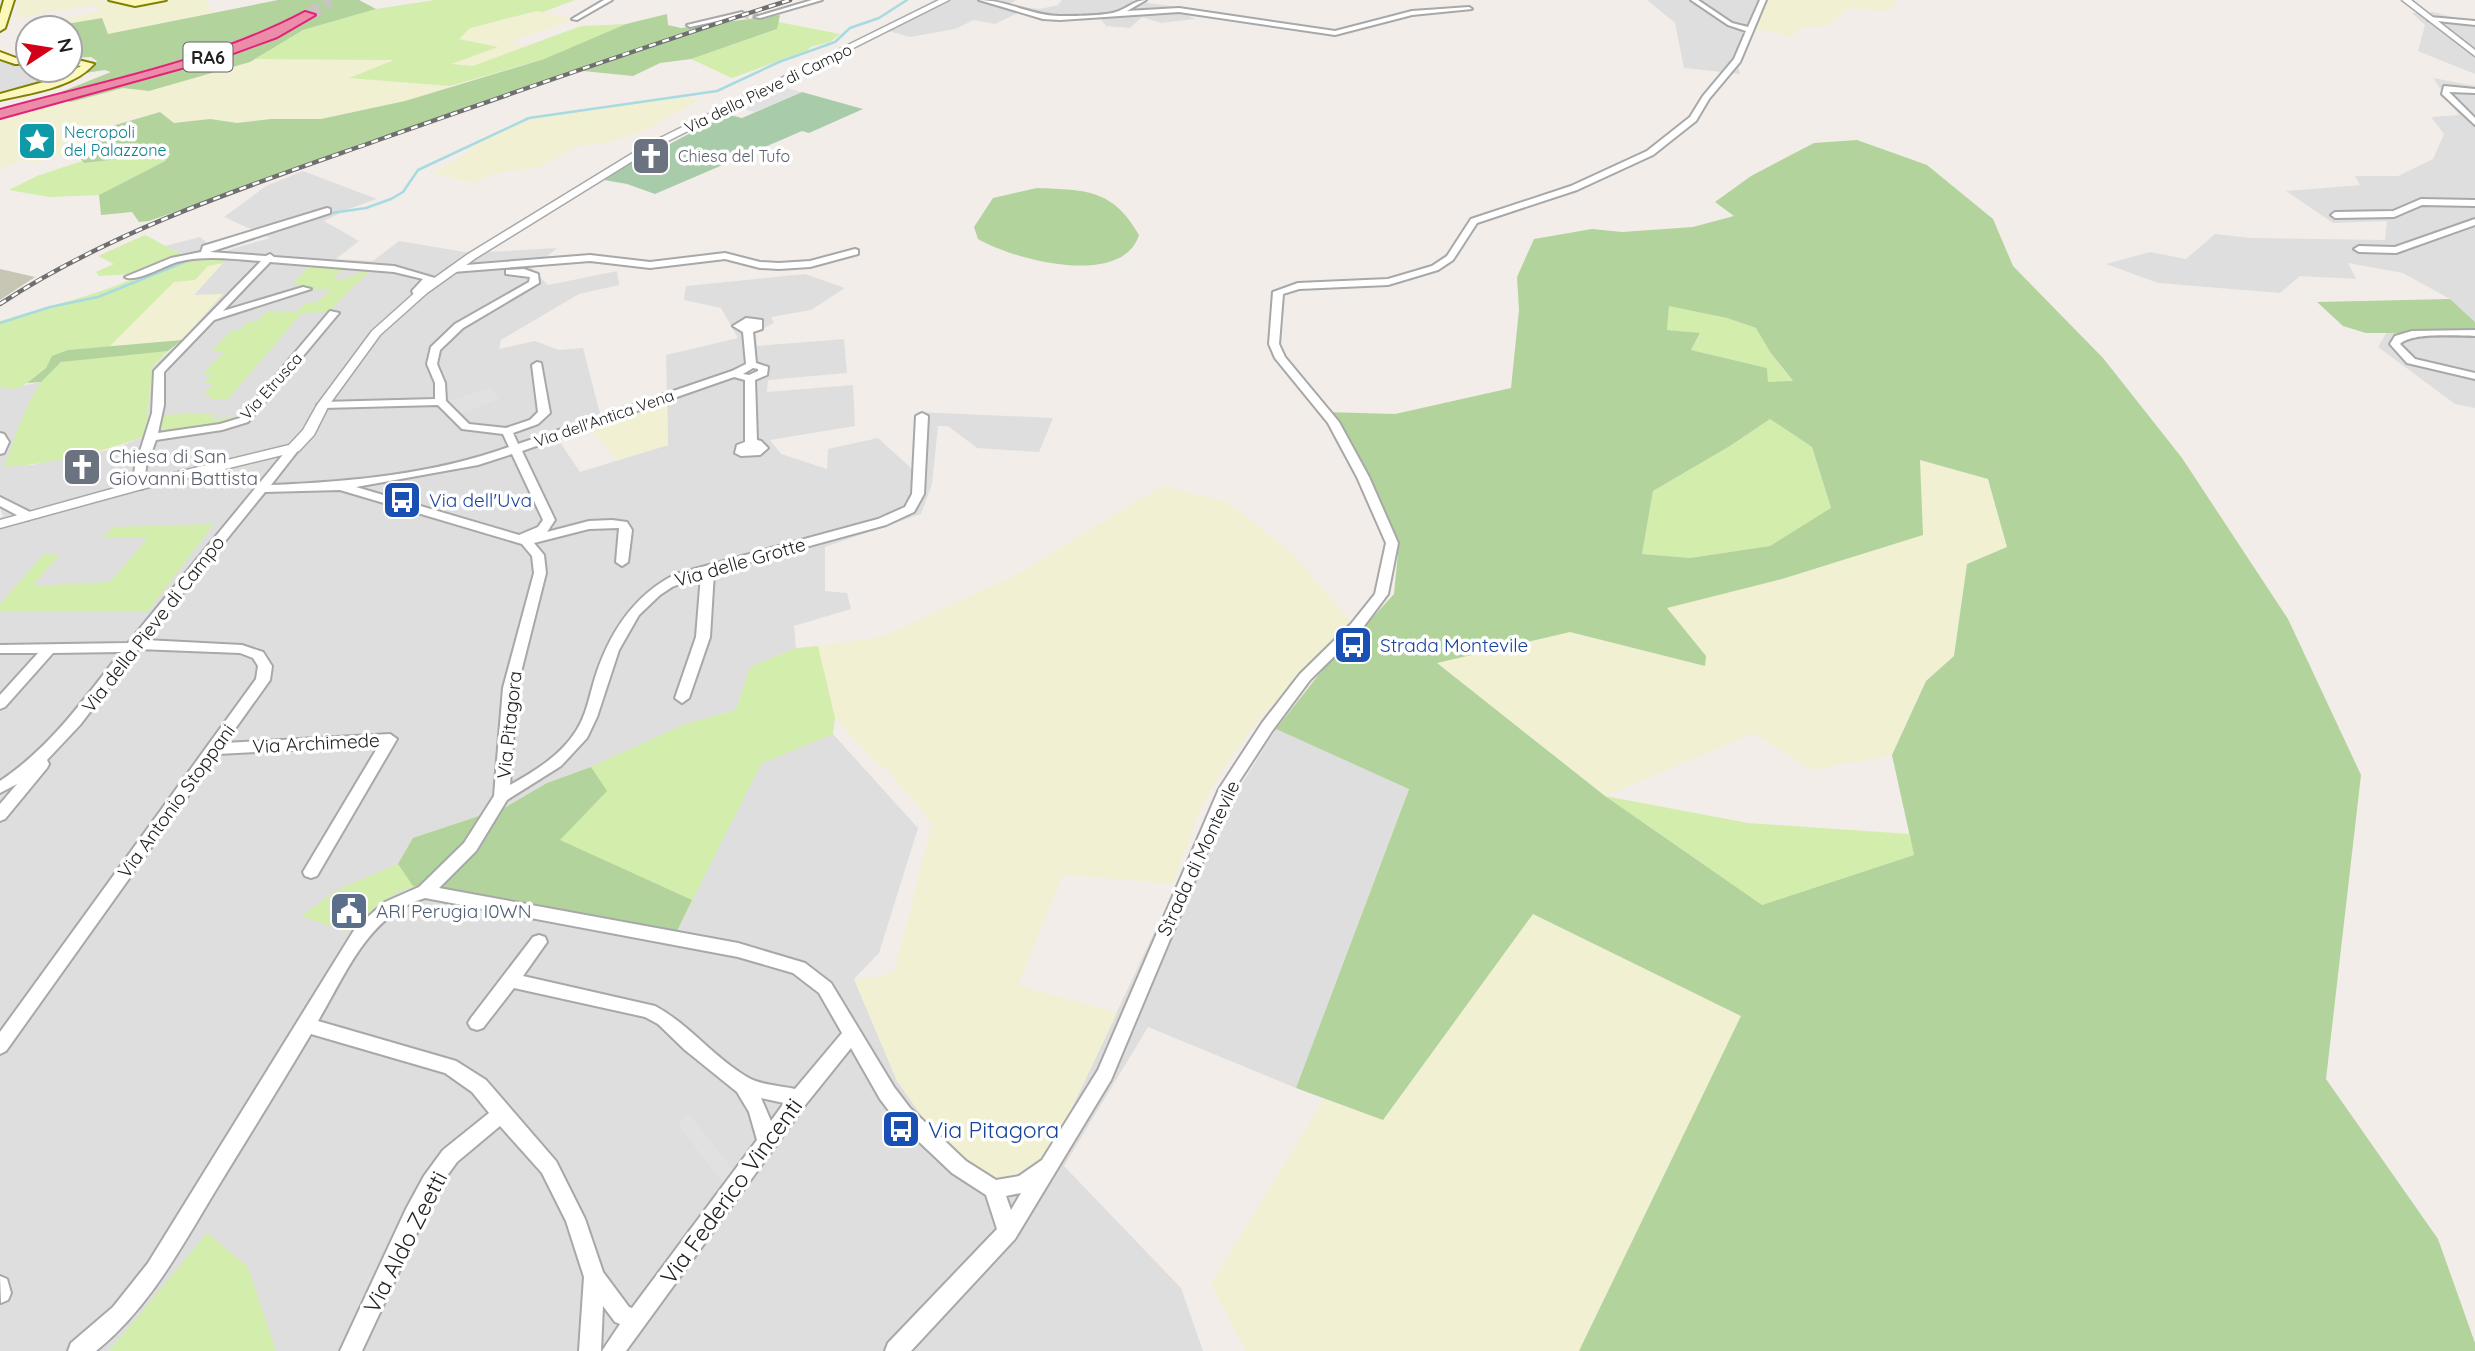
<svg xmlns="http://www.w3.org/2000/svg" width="2475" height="1351" font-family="Quicksand,sans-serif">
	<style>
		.residential { fill: #dfdede }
		.construction { fill: #c7c5b3 }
		.farmland { fill: #f1f0d3 }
		.grass { fill: #d3edad }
		.forest { fill: #b2d39b; fill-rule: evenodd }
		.cemetery { fill: #a8cca9 }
		.parking { fill: #e1e1e1 }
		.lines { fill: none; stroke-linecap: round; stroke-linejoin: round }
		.stream { stroke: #a7dae1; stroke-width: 2.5 }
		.minor-tunnel { stroke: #c8c4c0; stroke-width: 7; stroke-dasharray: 7 3.5; stroke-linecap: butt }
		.motorway-tunnel { stroke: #c8c4c0; stroke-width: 13; stroke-dasharray: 13 6; stroke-linecap: butt }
		.minor-casing { stroke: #a8a8a8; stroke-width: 4 }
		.tertiary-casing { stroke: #a8a8a8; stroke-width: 3 }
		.secondary-casing { stroke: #818000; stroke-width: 4 }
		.motorway-casing { stroke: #e32279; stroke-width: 4 }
		.minor { fill: #fff; fill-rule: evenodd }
		.tertiary { fill: #fff; fill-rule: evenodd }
		.secondary { fill: #fcf8bb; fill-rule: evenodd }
		.motorway { fill: #eb8da9; fill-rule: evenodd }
		.rail-casing { stroke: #6f6f6f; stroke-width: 4.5 }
		.rail { stroke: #fff; stroke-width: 2.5; stroke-dasharray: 7; stroke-linecap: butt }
		.labels { text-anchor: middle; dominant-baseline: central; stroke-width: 7; stroke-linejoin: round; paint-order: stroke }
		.far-street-label { font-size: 16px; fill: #212121; stroke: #fff }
		.far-culture-label { font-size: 16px; fill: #0d838f; stroke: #fff; text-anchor: start }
		.far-worship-label { font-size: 16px; fill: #5b616d; stroke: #fff; text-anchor: start }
		.shield { fill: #fff; stroke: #646464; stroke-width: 2 }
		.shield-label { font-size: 18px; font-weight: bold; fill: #212121 }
		.worship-label { font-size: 19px; fill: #5b616d; stroke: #fff; text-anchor: start }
		.transit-label { font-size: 19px; fill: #164399; stroke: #fff; text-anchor: start }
		.street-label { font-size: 19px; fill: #212121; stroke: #fff }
		.service-label { font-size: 19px; fill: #4e5e75; stroke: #fff; text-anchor: start }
		.near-transit-label { font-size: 23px; fill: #164399; stroke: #fff; text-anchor: start }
		.near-street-label { font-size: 23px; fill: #212121; stroke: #fff }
	</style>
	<rect width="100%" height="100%" fill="#f2ede8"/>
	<!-- residential -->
	<path class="residential" d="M945,0H1016L1008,5L1040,9L1058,5L1062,0H1143L1140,2L1171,6L1195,19L1161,23L1142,17L1130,28L1106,26L1099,17L1060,18L1022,11L995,24L974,20L955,29L910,37L885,30Z
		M1647,0H1765L1737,60L1740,74L1684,68L1675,23Z
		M2433,12L2475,23V74L2418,51L2425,25L2412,13Z
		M0,61H28V70H70V62L81,63L80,68L71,73L0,95Z
		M2433,78L2475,86V322L2450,299L2403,273L2348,263L2356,279L2300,276L2280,293L2158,283L2106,264L2150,252L2186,259L2215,234L2251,238L2385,240L2387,221L2333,223L2286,191L2360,185L2355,176H2398L2433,159L2444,134L2431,117L2459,115Z
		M303,171L377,199L348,209L324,221L359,241L336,259L373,261L399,241L471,253L557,248L532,269L548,285L617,271L619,285L579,294L501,340L499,349L535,341L559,350L583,348L602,421L557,438L580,472L668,445L666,355L738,338L721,308L684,300L686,286L805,274L845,288L811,310L771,317L774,323L756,332L757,346L844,339L847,373L768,380L767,392L853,385L855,426L770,440L781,454L827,469L828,449L878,438L912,469L917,412L1053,418L1039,452L977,448L948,426H938L932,484L921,514L825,547V591L847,593L851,609L794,626L796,648L750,667L736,710L685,724L586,769L547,783L506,807L414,838L438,887L464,894L677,930L761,763L833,734L918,828L879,953L854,979L897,1081L932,1129L996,1180L1020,1174L1034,1166L1052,1150L1177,884L1188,886L1228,806L1276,729L1409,788L1296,1088L1148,1027L1064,1166L1181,1288L1203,1351H0V518L3,516L0,508V389L2,385L7,389L41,382L23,419L5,466L32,465L113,449L145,436L153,366L182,340L222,295L193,296L225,260L179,253L165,246L200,237L218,253L270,238L224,217L266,186Z
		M2387,332L2412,334L2475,333V408L2455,404L2378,347Z"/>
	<!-- construction -->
	<path class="construction" d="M0,269L35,277L0,300Z"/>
	<!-- farmland -->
	<path class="farmland" d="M19,0H207L211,15L108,34L101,19L34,28L36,23L100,12L92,5L16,18Z
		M1769,0H1898L1887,12L1850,7L1828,26L1800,28L1791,37L1754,28Z
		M537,11L575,19L510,42L525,47L473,66L449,64L497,47L458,39L470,28Z
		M255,59L396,60L351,78L450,86L405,101L321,119H271L237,123L210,119L174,123L160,111L115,123L87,141L95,145L34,163L21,161L0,169V118L123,88L149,91Z
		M681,98L700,99L649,128L616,141L575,147L540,167L492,174L474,183L433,173L459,158L487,137L523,121L560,112Z
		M223,263L194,295L223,294L182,340L109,347L174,282L195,280L208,266Z
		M667,400L668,445L618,460L589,428Z
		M1920,460L1988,479L2007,547L1961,650L1926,681L1892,755L1811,770L1754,733L1605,796L1436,663L1570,632L1705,666L1706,656L1666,608L1782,579Z
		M1162,486L1228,502L1292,553L1351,622L1257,722L1220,773L1197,817L1173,884L1063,874L1018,985L1117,1013L1052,1150L1034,1166L996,1180L967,1164L931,1129L897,1081L854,979L879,978L895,970L932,823L887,769L874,761L835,718L818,646L881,637L1014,576Z
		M1533,914L1742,1016L1579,1351H1246L1211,1284L1324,1099L1383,1120Z"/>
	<!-- grass -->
	<path class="grass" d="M435,0H575L543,12L537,11L470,28L459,39L498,47L451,64L473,66L581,26L626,24L544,59L450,86L349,78L394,60L255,59L303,30L376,9Z
		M778,22L840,34L830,42L810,47L808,50L732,78L691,59L777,29Z
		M172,152L165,161L99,195L49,197L9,190L37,176L82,161L85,163Z
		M145,235L179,253L190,254L130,274L99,276L96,272L114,264L98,256Z
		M206,257L226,260L223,263L208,266L195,280L174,282L109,347L68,350L27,383L19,388L7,389L2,386L0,389V321C34,310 70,302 104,290C143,277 163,262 206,257Z
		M311,264L346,267L332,280C352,280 358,270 371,270L328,312L302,313L228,399L209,400L212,395H204L213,384H203L212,375L203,374L224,352H211L230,331L240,330L247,322L257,321L267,312L298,311L305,303L318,302L331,290L311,289L293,283Z
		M1669,305L1727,318L1756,328L1770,352L1793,382H1768L1767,368L1691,350L1700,334L1667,330Z
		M168,351L153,366L145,436C100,453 53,464 4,467C15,439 33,377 60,363C71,357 150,353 168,351Z
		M214,413L211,419L243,417L231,424L157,434L161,415Z
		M1770,419L1812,447L1831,509L1770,546L1690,558L1642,554L1653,491L1730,446Z
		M214,524L148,611L0,612V604L44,554L60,555L32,586L110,582L148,538L104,537L113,527Z
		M818,646L835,718L833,734L761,764L677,931L464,894C448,890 432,885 415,887C393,889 364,917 347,932L301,916L339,889L398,864L413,838L506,807L547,783L586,769L685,724L736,710L750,667L796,648Z
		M1605,796L1748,823L1909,834L1914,855L1762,905Z
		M207,1233L248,1267L276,1351H109Z"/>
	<!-- forest -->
	<path class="forest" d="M278,0H359L376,9L303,30L250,62L149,91L123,88L71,102L51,96L111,72L105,70L85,73L97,61L91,57L70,58V45L74,43L70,41V28H43L102,18L108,34Z
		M667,14L668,25L681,28L780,15L777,29L691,59L660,63L633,76L573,70L149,221L139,222L132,212L101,215L99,195L165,161L171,153L84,163L80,158L102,150L87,141L88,133L160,112L174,123L210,119L237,123L271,119H321L405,101L544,59L626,24Z
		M1857,140L1927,165L1993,219L2013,266L2103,358L2182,458L2288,619L2361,775L2326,1079L2438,1239L2475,1343V1351H1579L1741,1016L1533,914L1383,1120L1296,1088L1409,789L1276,729L1356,627L1362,629L1394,594L1398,553L1324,412L1395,414L1511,388L1519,310L1517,277L1534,239L1592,229L1622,232L1693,227L1734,216L1715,202L1751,176L1814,143ZM1669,306L1727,318L1756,328L1770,352L1793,381L1768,382L1767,368L1691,350L1700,333L1667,330ZM1770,419L1812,447L1831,508L1770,546L1690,558L1642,554L1653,491L1730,446ZM1920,460L1988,479L2007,547L1967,564L1954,656L1926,681L1892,755L1914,855L1762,905L1605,796L1437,663L1570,632L1705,666L1706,656L1667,608L1782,579L1923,535Z
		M1037,188C1086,190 1113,189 1139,235C1122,289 1012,259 978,239L974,227L993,198Z
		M2450,299L2475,322V333H2366L2343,326L2317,302Z
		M182,340L168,351L61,362L41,382L27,383L46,368L52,356L68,350Z
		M591,767L607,791L560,840L692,900L677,931L516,906L438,887L413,886L398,864L413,838L506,807L547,783Z"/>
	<!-- cemetery -->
	<path class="cemetery" d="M802,92L863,109L809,133L802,131L655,194L627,184L604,180L640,157L654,160L662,156L653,153L726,114L742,118Z"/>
	<!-- parking -->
	<path class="parking" d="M786,88L802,92L755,112L739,108Z
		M490,388L499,399L455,416L442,403Z
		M689,1114L734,1171L723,1183L678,1125Z"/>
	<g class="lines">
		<!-- stream -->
		<path class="stream" d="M325,214L366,208L391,199L403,192L418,170L529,118L717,91L779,62L835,42L850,28L879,18L907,0
			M217,250L271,233L283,226
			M0,323L50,307L98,297L192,259"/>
		<!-- minor-tunnel -->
		<path class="minor-tunnel" d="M742,14L758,17"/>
		<!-- motorway-tunnel -->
		<path class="motorway-tunnel" d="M309,15L330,0"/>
		<defs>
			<path id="minor" d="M604,0H612L577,20L572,19Z
				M812,0H822L760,18L755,17Z
				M979,0C1007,0 1032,16 1060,16C1073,16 1105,16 1116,12C1127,9 1134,0 1146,0L1127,11L1179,8L1335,31L1412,11L1469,7L1472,9L1412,15L1335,35L1179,12L1060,20L1043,19Z
				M1691,0H1698L1732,23L1748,27L1760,0H1766L1740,62L1709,99L1696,121L1653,155L1577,190L1477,223L1453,260L1438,270L1388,285L1299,289L1283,294L1279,344L1285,357L1339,422L1369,477L1398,543L1388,594L1361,630L1310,680L1272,731L1231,794L1111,1080L1015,1239L911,1351H885L888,1343L997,1229L986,1195L952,1173L896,1120L880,1099L851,1048L806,1104L626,1351H602L620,1324L615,1322L603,1306L601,1351H579L584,1277L566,1221L542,1173L500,1126L457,1162L438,1188L362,1351H340L406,1209L424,1176L443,1150L489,1113L472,1092L445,1073L311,1034C282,1083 252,1131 222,1180C185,1240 152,1306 96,1351H68L71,1343L113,1307L148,1263L356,927L385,902L419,887L464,843L494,796L503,688L534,573L532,556L522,544L340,490L265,492L145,640L242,645L263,652L272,666L270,680L225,743L390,734L397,739L317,876L311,878L305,876L303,872L379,745L218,754L6,1051L0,1054V1032L256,679L258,666L253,658L240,653L138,649L80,725L47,760L49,764L47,768L5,819L0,821V804L17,784L0,793V781C51,747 84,699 121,652L53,653L5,707L0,709V695L38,653H0V645L128,643L290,446L294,445L300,448L271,485C350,482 434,474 509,447L503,434L462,429L438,405L323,408L317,405L323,402L435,399V383L427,364L431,347L455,324L529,282L530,277L506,274V270L524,269L538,274L539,283L463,328L440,350L437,364L445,383L446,401L469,424L506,428L530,420L538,412L532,365L537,362L541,363L550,413L538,424L513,433L518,444L732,371L746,364L743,332L733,326L746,318L762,320V329L753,332L756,363L768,367L767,375L755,380L757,440L761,441L768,448L760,455L741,456L735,453L737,445L745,442V380L734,377L522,451L555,520L547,532L589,521L612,520L627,522L632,530L628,562L622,566L616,562L619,528L589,529L534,543L544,555L546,573L517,688L510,785C535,771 561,755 576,731C586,716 589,698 594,681C608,635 632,596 676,574L878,519L905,507L912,494L916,416L922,413L928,416L924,494L914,512L886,525L714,572L710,637L689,698L682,703L675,698L696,637L701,575L672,587L660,595L639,615L619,650L597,717L587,738L561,766L507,800L476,851L439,888L738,943L805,963L831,983L894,1087L910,1108L966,1161L996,1180L1019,1176L1042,1160L1098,1070L1219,789L1262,723L1300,674L1351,624L1375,594L1386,543L1357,477L1328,423L1275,358L1269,344L1273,292L1298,283L1388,279L1432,266L1447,256L1471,219L1571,186L1647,151L1690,117L1703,96L1734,59L1746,31L1728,25ZM753,368L758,369V371L749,375L743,374ZM512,454L543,520L538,527L519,535L356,487L478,465ZM425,898L738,957L793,973L819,993L842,1033L795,1089C781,1086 759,1085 747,1077C713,1057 689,1024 655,1006L523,976L547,942L545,937L539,935L533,937L471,1018L468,1023L471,1028L477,1030L483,1028L514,988L645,1017L658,1024L685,1050L737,1092L749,1112L757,1140L632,1308L629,1307L603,1272L585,1219L556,1161L486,1080L456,1061L318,1021C346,974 368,915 425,898ZM761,1098L784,1103L771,1121ZM1021,1193L1011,1210L1006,1196Z
				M742,12L744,15L690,27L687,25Z
				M2430,17L2475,21V25L2428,20Z
				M2444,86L2475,89V93L2449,92L2475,118V125L2442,94Z
				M2421,199L2475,200V206L2422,205L2394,217L2335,218L2331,215L2335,212L2393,211Z
				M327,208L330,209V213L210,252L266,256L270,254L274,257L394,266L435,278L422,292L421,297H415L412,291L423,279L394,272L270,262L223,311L303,287L311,289L214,320L164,372V405L158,433L220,424L240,418L330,311L339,313L248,422L222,430L156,440L146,467L144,486L142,489H134L132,486L135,467L152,413L154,371L261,261C232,259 205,255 177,262C164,266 135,283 125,277L171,258L201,252L203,246Z
				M2475,219V225L2396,253L2359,252L2354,249L2359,246L2395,247Z
				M855,249L858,250V254L810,267L779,269L760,268L725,259L650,268L590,261L453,272L448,269L453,266L590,255L650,262L725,253L760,262L779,263L810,261Z
				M2475,330V336C2457,336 2412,332 2400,344L2415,359L2475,373V379L2407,363L2390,344L2395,336L2412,331Z
				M0,433L4,434L9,442L4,453L0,454Z
				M0,497L32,513L34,516L28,520L24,519L0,506Z
				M0,1276L7,1279L11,1293L8,1300L1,1303Z"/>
			<path id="tertiary" d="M939,0H949L652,149L476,258L427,293L380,335L329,405L314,435L299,451L142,489L0,528V520L133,483L289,445L303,430L317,405L372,331L419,289L468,254L646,145Z
				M2402,0H2411L2475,50V56Z"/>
			<path id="secondary" d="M4,0H14L5,28L0,31V14Z
				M109,0H166L135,6Z
				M0,52L16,58H28V64H15L0,59Z
				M70,58L94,64C73,88 30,93 0,100V94L58,78L81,66L70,64Z"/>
			<path id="motorway" d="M305,12L315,15L277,37L225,56L0,118V110C102,82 211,62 305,12Z"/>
		</defs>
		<!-- minor casing -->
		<use href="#minor" class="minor-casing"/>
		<!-- tertiary casing -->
		<use href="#tertiary" class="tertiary-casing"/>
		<!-- secondary casing -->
		<use href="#secondary" class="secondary-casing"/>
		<!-- motorway casing -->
		<use href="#motorway" class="motorway-casing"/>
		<!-- minor -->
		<use href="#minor" class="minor"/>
		<!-- tertiary -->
		<use href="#tertiary" class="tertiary"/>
		<!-- secondary -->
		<use href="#secondary" class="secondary"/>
		<!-- motorway -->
		<use href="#motorway" class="motorway"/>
		<defs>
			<path id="rail" d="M0,304C116,228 254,184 384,138C519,91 653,43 790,0"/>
		</defs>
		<!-- rail casing -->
		<use href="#rail" class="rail-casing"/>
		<!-- rail -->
		<use href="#rail" class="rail"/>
	</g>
	<!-- icons -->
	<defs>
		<symbol id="sight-square" viewBox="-11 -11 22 22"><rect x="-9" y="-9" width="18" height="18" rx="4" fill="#0f9aa8" stroke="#fff"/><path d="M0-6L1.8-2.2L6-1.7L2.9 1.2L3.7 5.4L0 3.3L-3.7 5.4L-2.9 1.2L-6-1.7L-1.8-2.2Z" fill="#fff"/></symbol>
		<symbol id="church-square" viewBox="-11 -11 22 22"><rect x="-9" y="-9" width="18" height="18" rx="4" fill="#6b7280" stroke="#fff"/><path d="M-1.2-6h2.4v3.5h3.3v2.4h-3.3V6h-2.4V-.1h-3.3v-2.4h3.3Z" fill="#fff"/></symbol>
		<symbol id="bus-square" viewBox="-11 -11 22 22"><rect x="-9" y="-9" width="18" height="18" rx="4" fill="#1a4fb4" stroke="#fff"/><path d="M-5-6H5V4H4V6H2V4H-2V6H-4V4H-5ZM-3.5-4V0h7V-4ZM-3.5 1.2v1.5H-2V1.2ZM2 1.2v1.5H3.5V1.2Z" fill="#fff"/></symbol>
		<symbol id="civic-square" viewBox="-11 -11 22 22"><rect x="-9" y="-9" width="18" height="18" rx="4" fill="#5c6f8a" stroke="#fff"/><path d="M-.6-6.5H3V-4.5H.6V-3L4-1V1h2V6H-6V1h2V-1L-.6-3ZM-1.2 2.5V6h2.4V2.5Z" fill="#fff"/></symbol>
	</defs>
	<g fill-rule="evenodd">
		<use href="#sight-square" x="15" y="119" width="44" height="44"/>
		<use href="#church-square" x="629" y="134" width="44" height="44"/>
		<use href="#church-square" x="60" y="445" width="44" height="44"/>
		<use href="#bus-square" x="380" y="478" width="44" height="44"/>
		<use href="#bus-square" x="1331" y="623" width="44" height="44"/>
		<use href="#civic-square" x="327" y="889" width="44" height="44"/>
		<use href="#bus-square" x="879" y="1107" width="44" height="44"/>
	</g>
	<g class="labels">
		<!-- far-street labels -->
		<g class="far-street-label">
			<text transform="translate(768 88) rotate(-26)">Via della Pieve di Campo</text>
			<text transform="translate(271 386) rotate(-48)">Via Etrusca</text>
			<text transform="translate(604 418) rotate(-19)">Via dell'Antica Vena</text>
		</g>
		<!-- far-culture labels -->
		<g class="far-culture-label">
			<text x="64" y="132">Necropoli<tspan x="64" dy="18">del Palazzone</tspan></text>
		</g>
		<!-- far-worship labels -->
		<g class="far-worship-label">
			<text x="678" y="156">Chiesa del Tufo</text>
		</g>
		<!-- shield labels -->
		<rect class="shield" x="183.5" y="42.5" width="49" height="29" rx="5"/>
		<g class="shield-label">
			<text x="208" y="57">RA6</text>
		</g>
		<!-- worship labels -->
		<g class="worship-label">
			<text x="109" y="456">Chiesa di San<tspan x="109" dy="22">Giovanni Battista</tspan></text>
		</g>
		<!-- transit labels -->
		<g class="transit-label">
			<text x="429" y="500">Via dell'Uva</text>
			<text x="1380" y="645">Strada Montevile</text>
		</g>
		<!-- street labels -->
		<g class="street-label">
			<text transform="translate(740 562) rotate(-16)">Via delle Grotte</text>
			<text transform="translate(153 624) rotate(-52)">Via della Pieve di Campo</text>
			<text transform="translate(509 725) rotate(-84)">Via Pitagora</text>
			<text transform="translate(316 743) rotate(-3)">Via Archimede</text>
			<text transform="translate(176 801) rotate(-54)">Via Antonio Stoppani</text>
			<text transform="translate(1198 858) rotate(-65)">Strada di Montevile</text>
		</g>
		<!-- service labels -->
		<g class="service-label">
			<text x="376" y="911">ARI Perugia I0WN</text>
		</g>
		<!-- near-transit labels -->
		<g class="near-transit-label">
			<text x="928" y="1129">Via Pitagora</text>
		</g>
		<!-- near-street labels -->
		<g class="near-street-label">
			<text transform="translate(731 1191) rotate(-54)">Via Federico Vincenti</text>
			<text transform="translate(405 1242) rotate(-63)">Via Aldo Zeetti</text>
		</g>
	</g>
	<!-- north arrow -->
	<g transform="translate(49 49) rotate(78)"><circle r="33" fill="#ffffff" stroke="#a6a6a6" stroke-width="2"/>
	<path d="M0-5L12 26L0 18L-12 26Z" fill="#d30017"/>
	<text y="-10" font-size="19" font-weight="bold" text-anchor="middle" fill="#212121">N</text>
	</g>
</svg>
